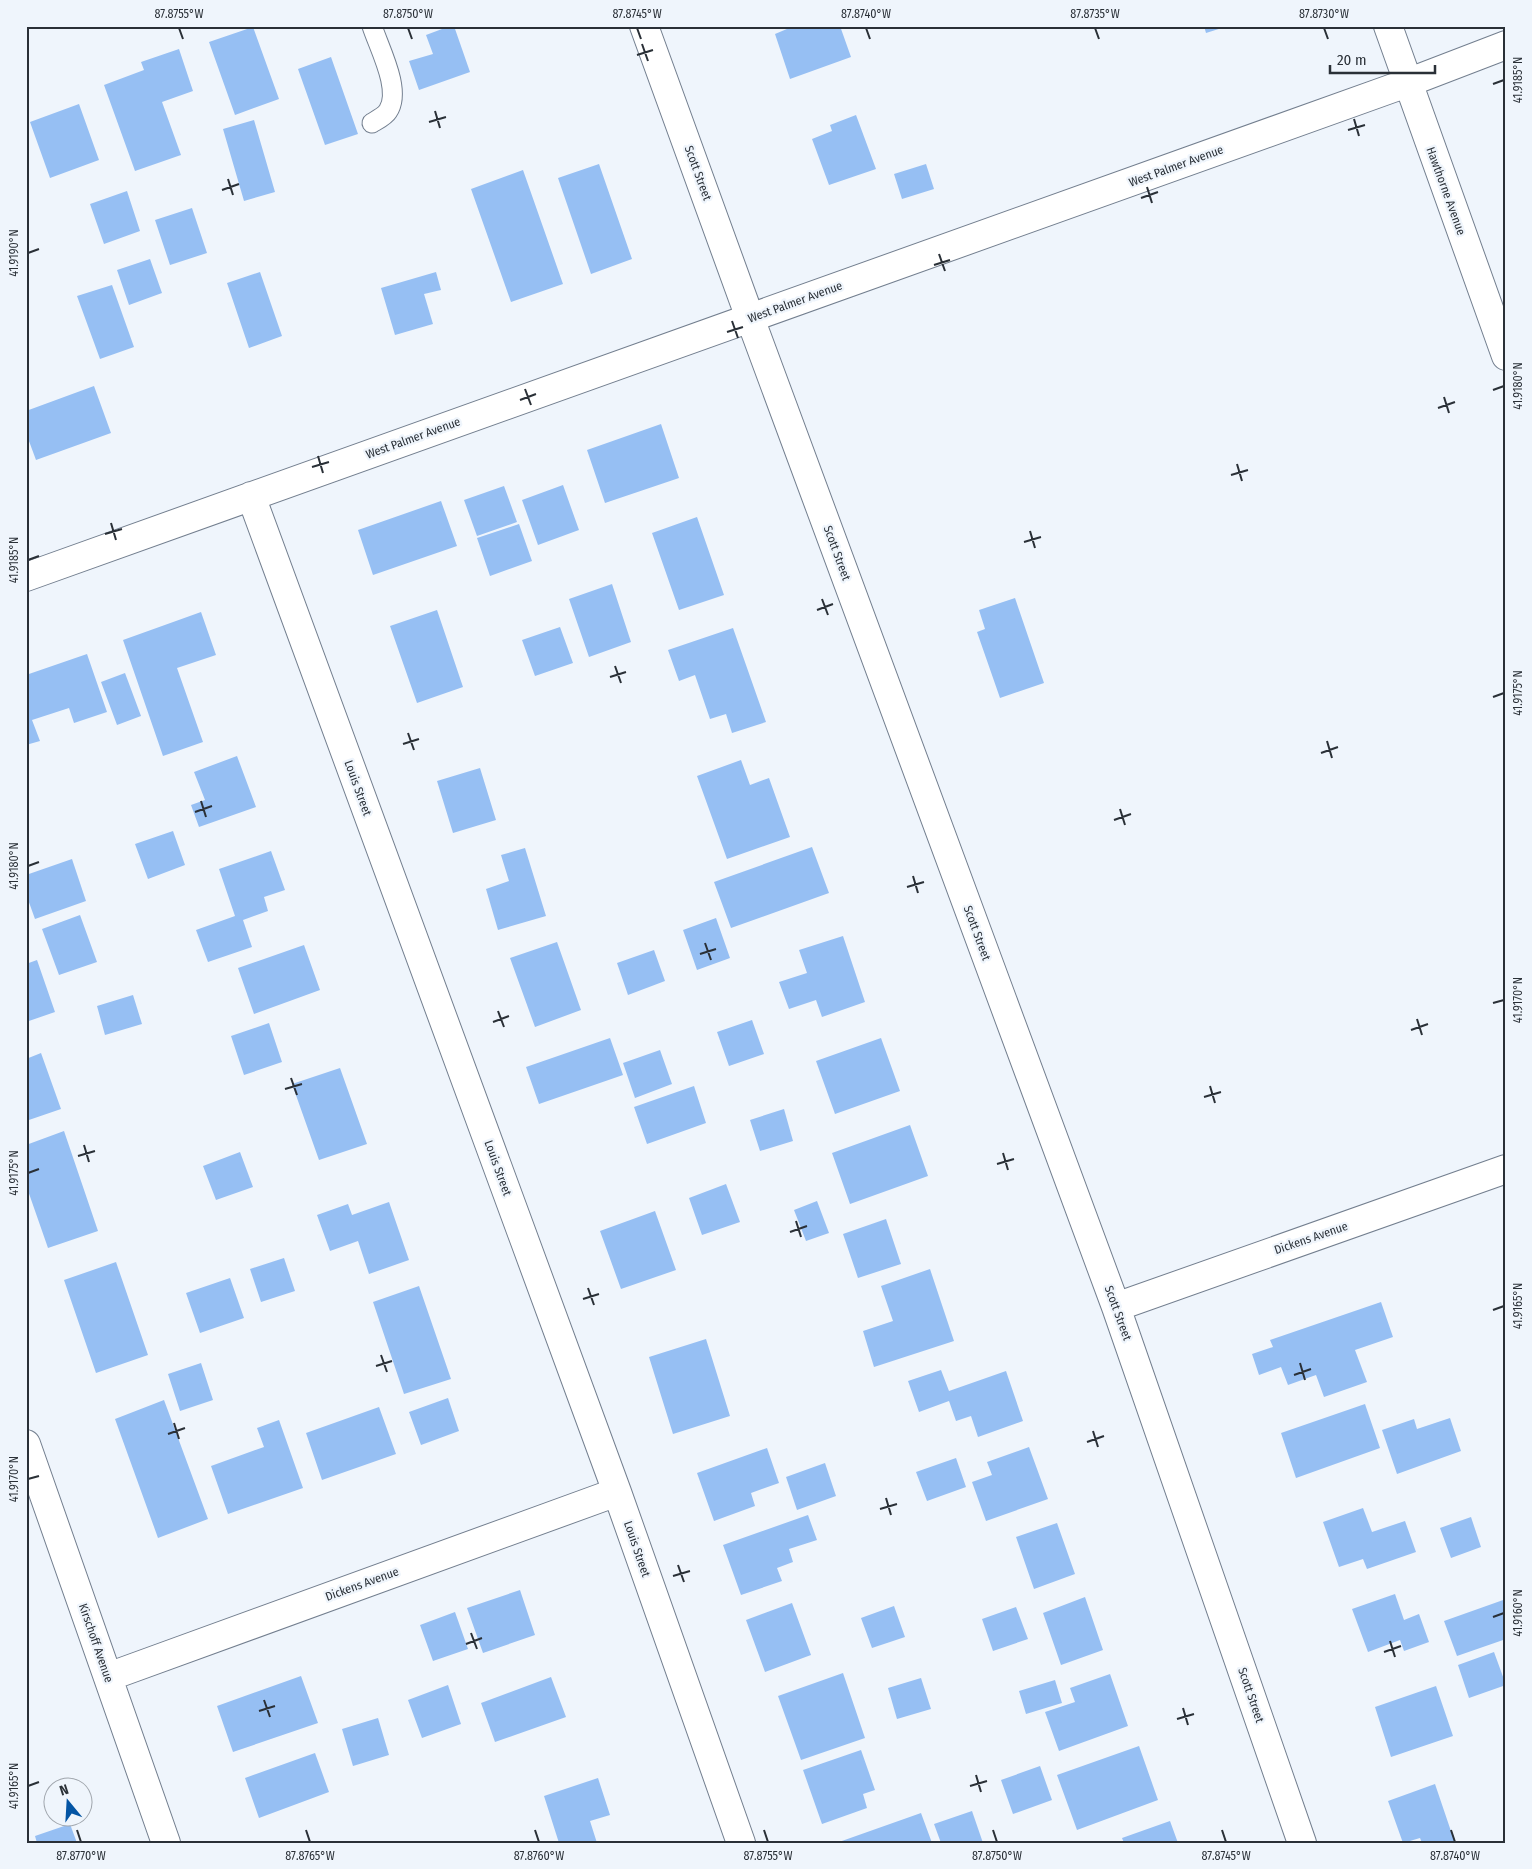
<svg xmlns="http://www.w3.org/2000/svg" width="1532" height="1869" font-family="'Fira Sans Condensed',sans-serif">
	<style>
		.building { fill: #96bff3 }
		.lines { fill: none; stroke-linecap: round; stroke-linejoin: round }
		.lane-casing { stroke: #737f8f; stroke-width: 21 }
		.street-casing { stroke: #737f8f; stroke-width: 30 }
		.lane { stroke: #fff; stroke-width: 19 }
		.street { stroke: #fff; stroke-width: 28 }
		.ticks { fill: none; stroke: #2a3037; stroke-width: 2 }
		.labels { text-anchor: middle; dominant-baseline: central; stroke-width: 4.5; stroke-linejoin: round; paint-order: stroke }
		.street-label { font-size: 12px; fill: #2a3037; stroke: #eff5fc }
		.neatline { fill: none; stroke: #2a3037; stroke-width: 2 }
		.ticks-label { font-size: 12px; text-anchor: middle; fill: #2a3037 }
	</style>
	<rect width="100%" height="100%" fill="#eff5fc"/>
	<!-- building -->
	<path class="building" d="M450,26H454L470,72L419,90L409,61L433,54L426,35Z
		M794,26H840L851,57L790,79L775,34Z
		M1204,26H1225V27L1206,33Z
		M253,27L279,99L235,115L209,42Z
		M179,49L193,91L162,102L181,155L135,171L104,85L144,70L141,62Z
		M331,57L358,134L325,145L298,69Z
		M79,104L99,160L50,178L30,122Z
		M856,115L876,169L829,185L812,139L832,131L830,125Z
		M254,120L275,192L244,201L223,129Z
		M599,164L632,259L591,274L558,178Z
		M926,164L934,189L902,199L894,174Z
		M523,170L563,284L511,302L471,189Z
		M127,191L140,231L104,244L90,204Z
		M192,208L207,253L170,265L155,220Z
		M150,259L162,293L129,305L117,270Z
		M260,272L282,336L249,348L227,283Z
		M436,272L441,290L424,294L433,324L395,335L381,288Z
		M112,285L134,347L100,359L77,296Z
		M94,386L111,433L36,460L26,433V411Z
		M661,424L679,478L605,503L587,450Z
		M563,485L579,530L538,545L522,500Z
		M504,486L517,522L477,536L464,500Z
		M441,501L457,546L373,575L358,530Z
		M697,517L724,595L679,610L652,533Z
		M519,524L532,561L490,576L477,538Z
		M612,584L631,642L589,657L569,599Z
		M1015,598L1044,683L1000,698L977,632L985,629L979,610Z
		M437,610L463,687L417,703L390,626Z
		M201,612L216,655L177,668L203,742L163,756L123,640Z
		M560,627L573,663L535,676L522,640Z
		M733,628L766,722L732,733L726,714L710,719L695,675L679,681L668,650Z
		M87,654L107,712L74,723L69,708L32,720L40,741L26,745V675Z
		M125,673L141,716L117,725L101,682Z
		M237,756L256,807L199,827L191,805L205,800L194,772Z
		M741,760L750,785L769,778L790,837L727,859L697,776Z
		M480,768L496,820L453,833L437,781Z
		M173,831L185,865L148,879L135,844Z
		M812,847L829,893L731,928L714,882Z
		M525,848L546,916L498,930L486,889L509,881L501,855Z
		M271,851L285,890L264,897L268,911L243,920L252,947L208,962L196,930L235,916L219,869Z
		M72,859L86,901L35,919L26,894V875Z
		M80,915L97,962L59,975L42,929Z
		M716,918L730,958L697,970L683,930Z
		M843,936L865,1002L822,1017L816,1000L789,1009L779,982L807,973L799,950Z
		M557,942L581,1010L535,1027L510,958Z
		M304,945L320,990L254,1014L238,968Z
		M654,950L665,981L628,995L617,963Z
		M37,960L55,1012L26,1022V964Z
		M133,995L142,1024L105,1035L97,1006Z
		M752,1020L764,1054L729,1066L717,1032Z
		M269,1023L282,1062L244,1075L231,1036Z
		M610,1038L623,1075L539,1104L526,1067Z
		M881,1038L900,1091L835,1114L816,1061Z
		M660,1050L672,1084L635,1098L623,1063Z
		M41,1053L61,1109L26,1121V1059Z
		M340,1068L367,1144L319,1160L292,1084Z
		M694,1086L706,1123L647,1144L634,1107Z
		M784,1109L793,1141L760,1151L750,1120Z
		M910,1125L928,1176L850,1204L832,1153Z
		M64,1131L98,1231L48,1248L26,1185V1145Z
		M240,1152L253,1187L216,1200L203,1166Z
		M726,1184L740,1222L702,1235L689,1198Z
		M817,1201L829,1233L806,1241L794,1210Z
		M389,1202L409,1260L369,1274L358,1241L330,1251L317,1215L348,1204L352,1215Z
		M655,1211L676,1270L621,1289L600,1231Z
		M886,1219L901,1264L858,1278L843,1234Z
		M284,1258L295,1291L261,1302L250,1269Z
		M116,1262L148,1355L96,1373L64,1280Z
		M930,1269L954,1341L874,1367L863,1331L893,1321L881,1286Z
		M230,1278L244,1318L200,1333L186,1293Z
		M419,1286L451,1379L404,1394L373,1302Z
		M1381,1302L1393,1337L1355,1350L1367,1382L1324,1397L1316,1375L1288,1385L1281,1367L1259,1375L1252,1354L1273,1347L1270,1340Z
		M706,1339L730,1416L673,1434L649,1357Z
		M201,1363L213,1400L180,1411L168,1374Z
		M941,1370L949,1391L1006,1371L1023,1421L978,1437L971,1416L956,1421L949,1401L919,1412L908,1381Z
		M448,1398L459,1431L421,1445L409,1412Z
		M164,1400L208,1519L158,1538L115,1419Z
		M1365,1404L1380,1448L1296,1478L1281,1433Z
		M379,1407L396,1454L322,1480L306,1433Z
		M1450,1418L1461,1451L1397,1474L1382,1430L1414,1419L1417,1429Z
		M279,1420L303,1488L228,1514L211,1466L264,1447L257,1428Z
		M1029,1447L1048,1499L986,1521L972,1482L992,1475L987,1462Z
		M767,1448L779,1483L751,1493L755,1506L714,1521L697,1473Z
		M956,1458L966,1487L927,1501L916,1472Z
		M825,1463L836,1496L797,1510L786,1477Z
		M1363,1508L1372,1532L1405,1521L1416,1552L1367,1569L1363,1559L1339,1567L1323,1522Z
		M808,1515L817,1540L789,1549L793,1562L777,1568L782,1581L741,1595L723,1545Z
		M1471,1517L1481,1547L1451,1558L1440,1528Z
		M1057,1523L1075,1574L1034,1589L1016,1537Z
		M520,1590L535,1635L483,1653L467,1608Z
		M1395,1594L1404,1620L1419,1614L1429,1642L1404,1651L1400,1640L1368,1652L1352,1609Z
		M1085,1597L1103,1650L1061,1665L1043,1613Z
		M1506,1599V1639L1457,1656L1444,1621Z
		M792,1603L811,1655L765,1672L746,1620Z
		M894,1606L905,1637L872,1648L861,1618Z
		M1016,1607L1028,1639L993,1651L982,1619Z
		M455,1612L468,1649L433,1661L420,1625Z
		M1494,1652L1506,1685L1469,1698L1458,1665Z
		M843,1673L865,1738L801,1760L778,1696Z
		M1110,1674L1128,1726L1059,1751L1045,1712L1075,1702L1070,1688Z
		M301,1676L318,1723L233,1752L217,1706Z
		M551,1677L566,1717L495,1742L481,1703Z
		M921,1678L931,1709L897,1719L888,1688Z
		M1055,1680L1062,1703L1026,1714L1019,1691Z
		M448,1685L461,1724L422,1738L408,1700Z
		M1436,1686L1453,1736L1391,1757L1375,1707Z
		M378,1718L389,1755L353,1766L342,1729Z
		M1139,1746L1158,1800L1077,1830L1057,1775Z
		M861,1750L875,1790L863,1794L867,1808L822,1824L803,1770Z
		M315,1753L329,1792L259,1818L245,1778Z
		M1040,1766L1052,1800L1013,1814L1001,1780Z
		M598,1778L610,1815L590,1821L597,1843H559L544,1796Z
		M1435,1784L1455,1843H1422L1420,1838L1403,1843L1388,1801Z
		M972,1811L983,1843H941L934,1824Z
		M921,1813L932,1843H839V1842Z
		M1170,1821L1178,1843H1124L1122,1838Z
		M70,1824L77,1843H37L35,1836Z"/>
	<g class="lines">
		<defs>
			<path id="lane" d="M372,26C379,48 402,90 388,111C385,116 377,120 372,123"/>
			<path id="street" d="M644,26L750,318L1116,1307L1302,1843
				M1388,26L1506,356
				M251,496L617,1492L741,1843
				M26,577L1407,83L1506,45
				M1116,1307L1506,1169
				M26,1444L166,1843
				M108,1677L617,1492"/>
		</defs>
		<!-- lane casing -->
		<use href="#lane" class="lane-casing"/>
		<!-- street casing -->
		<use href="#street" class="street-casing"/>
		<!-- lane -->
		<use href="#lane" class="lane"/>
		<!-- street -->
		<use href="#street" class="street"/>
	</g>
	<!-- ticks -->
	<path class="ticks" d="M179,28L183,39M408,28L412,39M637,28L641,39M866,28L870,39M1095,28L1099,39M1324,28L1328,39M642,44L648,61M637,55L653,50M1493,84L1504,80M435,111L440,128M1354,119L1359,136M429,122L446,117M1348,130L1365,125M228,179L233,195M1147,187L1152,203M222,190L239,184M1141,198L1158,192M28,253L39,249M939,254L945,271M934,265L950,260M732,321L738,338M727,332L743,327M525,389L531,405M1493,390L1504,386M1444,397L1449,413M520,400L536,394M1438,408L1455,402M318,456L323,473M1237,464L1242,481M312,467L329,462M1231,475L1248,470M111,523L116,540M1030,531L1035,548M105,534L122,529M1024,542L1041,537M28,560L39,556M822,599L828,615M817,610L833,604M615,666L621,683M610,677L626,672M1493,697L1504,693M408,733L414,750M1327,741L1332,758M403,744L419,739M1321,753L1338,747M201,801L206,817M1120,809L1125,825M195,812L212,806M1114,820L1131,814M28,866L39,862M913,876L918,893M907,887L924,882M705,943L711,960M700,954L716,949M1493,1003L1504,1000M498,1011L504,1027M1417,1019L1422,1035M493,1022L509,1016M1411,1030L1428,1024M291,1078L297,1095M1210,1086L1215,1103M285,1089L302,1084M1204,1097L1221,1092M84,1145L89,1162M1003,1153L1008,1170M78,1156L95,1151M997,1164L1014,1159M28,1173L39,1169M796,1221L801,1237M790,1232L807,1226M588,1288L594,1305M583,1299L599,1294M1493,1310L1504,1306M381,1355L387,1372M1300,1363L1305,1380M376,1366L392,1361M1294,1375L1311,1369M174,1423L179,1439M1093,1431L1098,1447M168,1434L185,1428M1087,1442L1104,1436M28,1479L39,1476M886,1498L891,1515M880,1509L897,1504M678,1565L684,1582M673,1576L690,1571M1493,1617L1504,1613M471,1633L477,1649M1390,1641L1395,1657M466,1644L482,1638M1384,1652L1401,1646M264,1700L270,1717M1183,1708L1188,1725M259,1711L275,1706M1177,1719L1194,1714M976,1775L981,1792M28,1786L39,1782M970,1786L987,1781M77,1830L81,1842M306,1830L310,1842M535,1830L539,1842M764,1830L768,1842M993,1830L997,1842M1222,1830L1226,1842M1451,1830L1455,1842"/>
	<g class="labels">
		<!-- street labels -->
		<g class="street-label">
			<text transform="translate(1176 166) rotate(-20)">West Palmer Avenue</text>
			<text transform="translate(698 173) rotate(70)">Scott Street</text>
			<text transform="translate(1446 191) rotate(70)">Hawthorne Avenue</text>
			<text transform="translate(795 302) rotate(-20)">West Palmer Avenue</text>
			<text transform="translate(413 438) rotate(-20)">West Palmer Avenue</text>
			<text transform="translate(837 553) rotate(70)">Scott Street</text>
			<text transform="translate(358 788) rotate(70)">Louis Street</text>
			<text transform="translate(977 933) rotate(70)">Scott Street</text>
			<text transform="translate(498 1168) rotate(70)">Louis Street</text>
			<text transform="translate(1311 1238) rotate(-19)">Dickens Avenue</text>
			<text transform="translate(1118 1313) rotate(70)">Scott Street</text>
			<text transform="translate(637 1549) rotate(71)">Louis Street</text>
			<text transform="translate(362 1584) rotate(-20)">Dickens Avenue</text>
			<text transform="translate(96 1643) rotate(71)">Kirschoff Avenue</text>
			<text transform="translate(1251 1695) rotate(71)">Scott Street</text>
		</g>
	</g>
	<!-- border -->
	<rect width="1532" height="1869" fill="none" stroke="#eff5fc" stroke-width="55"/>
	<!-- north arrow -->
	<g transform="translate(68 1802) rotate(342)"><circle r="24" fill="#eff5fc" stroke="#a0a6ad"/>
	<path d="M0-4L9 19L0 12L-9 19Z" fill="#0455a4"/>
	<text y="-8" font-size="14" font-weight="bold" text-anchor="middle" fill="#2a3037">N</text>
	</g>
	<!-- scale -->
	<path d="M1330 65v8h105v-8" fill="none" stroke="#2a3037" stroke-width="2.5"/>
	<text x="1337" y="65" font-size="15" fill="#2a3037" stroke="#eff5fc" stroke-width="4" paint-order="stroke">20 m</text>
	<rect x="28" y="28" width="1476" height="1814" class="neatline"/>
	<g class="ticks-label">
		<text x="179" y="18">87.8755°W</text>
		<text x="408" y="18">87.8750°W</text>
		<text x="637" y="18">87.8745°W</text>
		<text x="866" y="18">87.8740°W</text>
		<text x="1095" y="18">87.8735°W</text>
		<text x="1324" y="18">87.8730°W</text>
		<text transform="translate(1518 80) rotate(-90)" y="4">41.9185°N</text>
		<text transform="translate(14 253) rotate(-90)" y="4">41.9190°N</text>
		<text transform="translate(1518 386) rotate(-90)" y="4">41.9180°N</text>
		<text transform="translate(14 560) rotate(-90)" y="4">41.9185°N</text>
		<text transform="translate(1518 693) rotate(-90)" y="4">41.9175°N</text>
		<text transform="translate(14 866) rotate(-90)" y="4">41.9180°N</text>
		<text transform="translate(1518 1000) rotate(-90)" y="4">41.9170°N</text>
		<text transform="translate(14 1173) rotate(-90)" y="4">41.9175°N</text>
		<text transform="translate(1518 1306) rotate(-90)" y="4">41.9165°N</text>
		<text transform="translate(14 1479) rotate(-90)" y="4">41.9170°N</text>
		<text transform="translate(1518 1613) rotate(-90)" y="4">41.9160°N</text>
		<text transform="translate(14 1786) rotate(-90)" y="4">41.9165°N</text>
		<text x="81" y="1860">87.8770°W</text>
		<text x="310" y="1860">87.8765°W</text>
		<text x="539" y="1860">87.8760°W</text>
		<text x="768" y="1860">87.8755°W</text>
		<text x="997" y="1860">87.8750°W</text>
		<text x="1226" y="1860">87.8745°W</text>
		<text x="1455" y="1860">87.8740°W</text>
	</g>
</svg>
